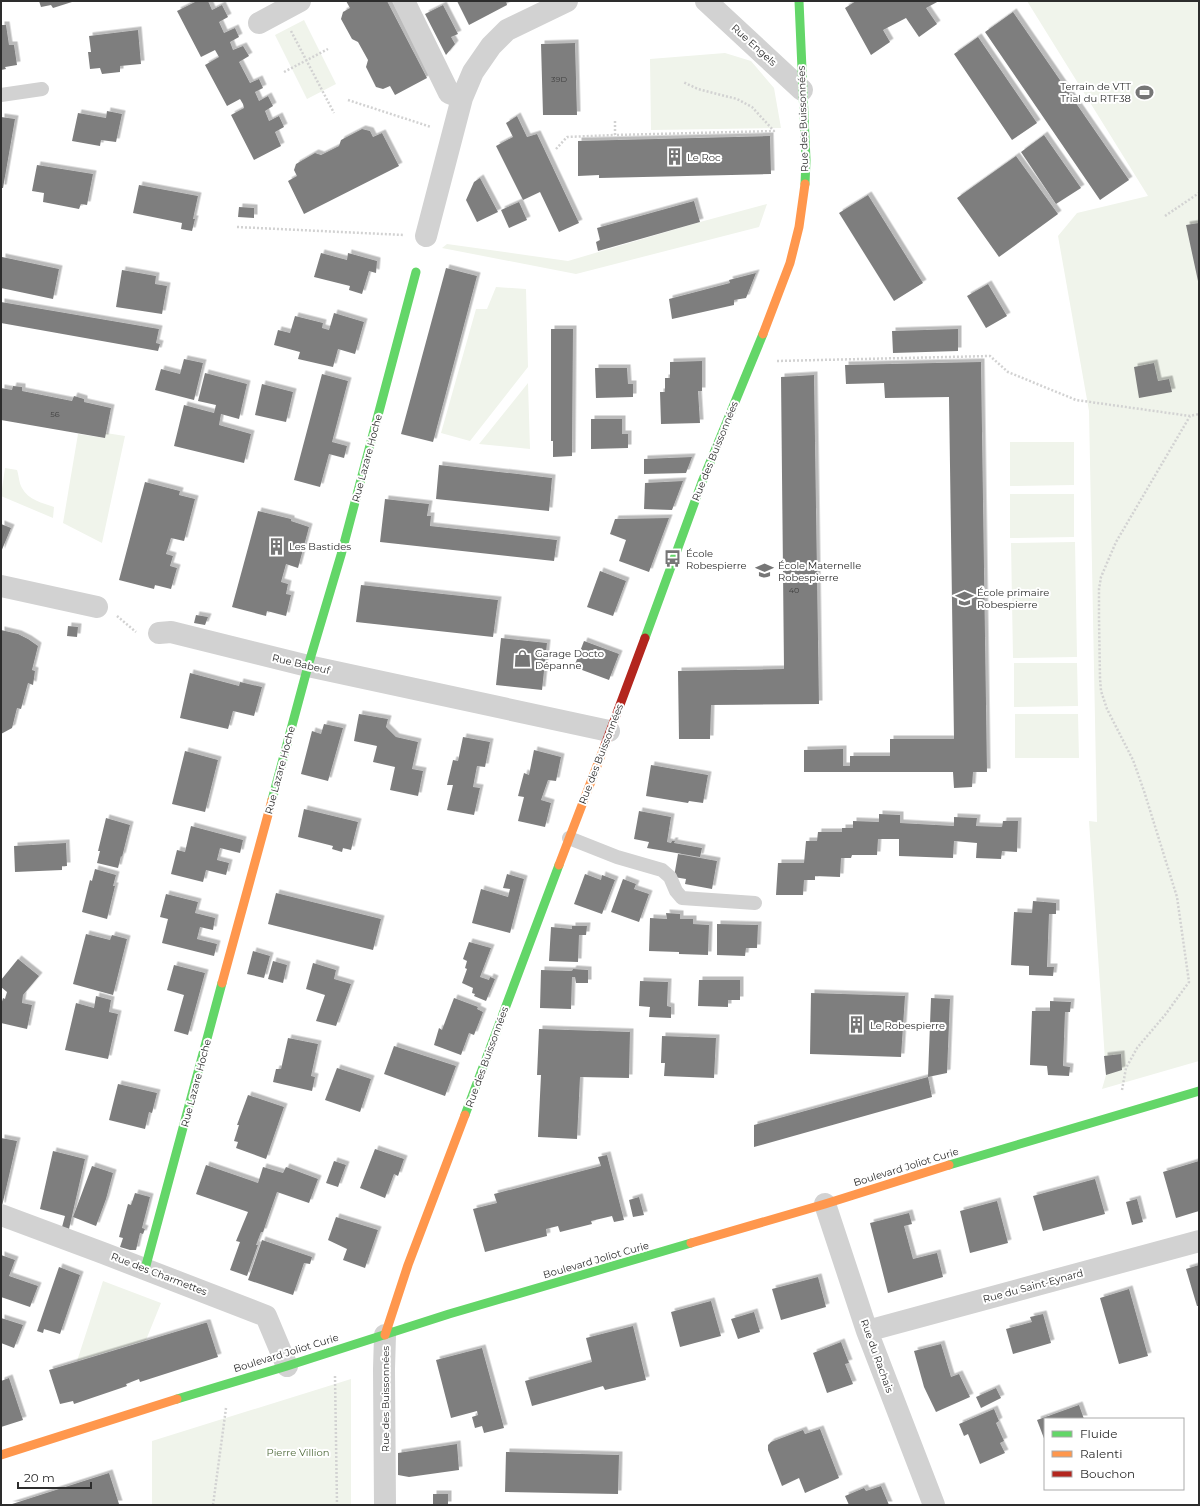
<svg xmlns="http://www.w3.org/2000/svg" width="1200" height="1506" font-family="Montserrat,sans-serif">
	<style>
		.green { fill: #f0f4eb }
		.building { fill: #7e7e7e; filter: url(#shadow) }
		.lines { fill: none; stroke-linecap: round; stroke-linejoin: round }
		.path { stroke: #d2d2d2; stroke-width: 2.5; stroke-dasharray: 2 2; stroke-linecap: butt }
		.lane { stroke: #d2d2d2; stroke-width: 14 }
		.street { stroke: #d2d2d2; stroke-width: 22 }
		.fast { stroke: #63d668; stroke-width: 9 }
		.slow { stroke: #ff974d; stroke-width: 9 }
		.jam { stroke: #b3261e; stroke-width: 9 }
		.labels { text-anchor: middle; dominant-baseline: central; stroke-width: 4; stroke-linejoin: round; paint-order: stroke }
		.number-label { font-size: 8px; fill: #414141 }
		.street-label { font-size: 10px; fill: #2d2d2d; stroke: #fff }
		.poi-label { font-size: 10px; fill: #2d2d2d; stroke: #fff; text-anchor: start }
		.park-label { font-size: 10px; fill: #4e6a3a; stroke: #fff }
	</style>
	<defs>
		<filter id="shadow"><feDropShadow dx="3.5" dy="-3.5" stdDeviation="0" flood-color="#0004"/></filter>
	</defs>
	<rect width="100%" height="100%" fill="#fff"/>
	<!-- green -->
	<path class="green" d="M1027,1H1199V1061L1102,1089L1106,1075L1089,821L1097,822L1089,411L1058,236L1077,213L1148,196Z
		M304,20L336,84L307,99L275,35Z
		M725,53L751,61L774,88L781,128L651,130L650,59Z
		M767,204L759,227L576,274L442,248L447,244L568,261L700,222Z
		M496,287L526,289L528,367L470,441L441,433L476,309H487Z
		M528,383L530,449L479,444Z
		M106,433L125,436L102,543L63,523L78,434L105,438Z
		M1010,442H1074V485L1010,486Z
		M5,468L17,470C19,476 19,483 22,488C28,500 43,503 54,507L53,518L1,496Z
		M1010,494H1074V537L1010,538Z
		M1075,542L1077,657L1013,658L1011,543Z
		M1014,663H1077L1078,706L1014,707Z
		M1015,714H1078L1079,758H1015Z
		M103,1281L161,1303L146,1340L77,1361Z
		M351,1379V1505H152V1441Z"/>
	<!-- building -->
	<path class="building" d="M39,1H72V2L53,8L51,5L41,7Z
		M197,1H208L212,10L222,5L228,17L219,22L224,33L235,28L239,37L230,42L233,50L243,46L249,56L239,62L250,83L259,79L263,88L255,92L259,101L268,96L273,106L265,111L269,121L279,116L284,127L275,132L281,146L254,160L231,115L244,108L243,104L240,99L227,106L205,65L219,57L215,50L201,57L177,11Z
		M346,1H387L427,78L395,95L390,86L383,89L376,87L366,67L368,60L358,42L352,39L341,19L343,12L350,8Z
		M457,1H506L507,5L469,25Z
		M856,1H939L926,8L937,24L919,37L906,18L883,30L890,42L871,55L845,8Z
		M443,5L458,34L451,37L455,44L446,55L425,14Z
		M1013,12L1129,180L1100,200L985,32Z
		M1,25H6L9,45H14L17,65L5,67L6,69L1,70Z
		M138,30L141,64L120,66V72L102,74L100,68L90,69L88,52H91L89,36Z
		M978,37L1037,123L1012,140L954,54Z
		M575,43L577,115H543L541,44Z
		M107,111L122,114L116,142L101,140L100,146L72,141L78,113L106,118Z
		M517,116L527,137L537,134L579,223L559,232L540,192L523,200L496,146L513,137L506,123Z
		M1,117L15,119L3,188H1Z
		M362,129L370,131L373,137L382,133L399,166L304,214L288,181L297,176L294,170L296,164L315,153L321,155L339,146L341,140Z
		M1044,135L1081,188L1056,204L1021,152Z
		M770,136L771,174L599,178V175L578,176V141Z
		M1016,156L1058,214L999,257L957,198Z
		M37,165L93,174L87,205L81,204L79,209L43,202L44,193L32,191Z
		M480,178L498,212L477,222L466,200L474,182Z
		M139,185L198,196L193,219H195L192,231L181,229L182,223L133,213Z
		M868,195L923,283L894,301L839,213Z
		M694,201L700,222L598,251L596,242L600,240L597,228Z
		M519,202L527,220L509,228L501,210Z
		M239,207L254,208V218L238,217Z
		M1199,223V281H1198L1186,225Z
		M321,253L347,260L348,253L377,261L376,273L369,271L362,294L349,290L350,286L314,277Z
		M2,257L59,269L53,299L1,288Z
		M446,268L477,276L433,442L401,434Z
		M122,270L156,276L155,284L167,286L162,314L116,307Z
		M756,273L746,298L734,300V305L672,319L669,299L730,283L729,280Z
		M988,284L1007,316L986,328L967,296Z
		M1,302L159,329L156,343L160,344L158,351L1,323Z
		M334,313L364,322L355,354L338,349L333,367L298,359L300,352L274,345L278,330L290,333L295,316L323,323L322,328L329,330Z
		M551,329H573L572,456L553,457V441H551Z
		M958,329V351L893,353L892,331Z
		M184,359L203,363L194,400L155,390L161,369L180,374Z
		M702,361V391H698L700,423L661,424L660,392H665V378H670V362Z
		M981,362L987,772H973L972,787L954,788L953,772H804V750L843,749V766H850V756H890V739H954L949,397L885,398L884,383L846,384L845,365Z
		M1154,363L1158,381L1169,379L1172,392L1139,398L1134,367Z
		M595,368H627L628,384H633V397L596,398Z
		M205,373L247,384L239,419L221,414L219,425L251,434L244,463L174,446L184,405L214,413L216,405L198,401Z
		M322,374L348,381L332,442L347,446L344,458L329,454L320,487L294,480Z
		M814,375L819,704L711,705L710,739H679L678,671L784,669L781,377Z
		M262,384L293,392L286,422L255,415Z
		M13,386L22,387V391L72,401L74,396L84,399V402L111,408L105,438L1,420V388L12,390Z
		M591,419H622V434H628V448L591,449Z
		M692,457L686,473L644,474V459Z
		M439,465L552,478L549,511L436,499Z
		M683,481L672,510L644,509L645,483Z
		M145,482L180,491L179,495L195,499L184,541L171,538L166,554L173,556L170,566L177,568L171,589L155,585L154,589L119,580Z
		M385,499L429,504L427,516H431L430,526L557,540L554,561L380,542Z
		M258,511L291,519V521L309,527L298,568L286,564L281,582L288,584L286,594L291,595L286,616L267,611L266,616L232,607Z
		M669,518L649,572L619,561L626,540L610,534L615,519Z
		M1,524L11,528L1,552Z
		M600,571L626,581L613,616L587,607Z
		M361,585L498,600L493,637L356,622Z
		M196,615L208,617L205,625L194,623Z
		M68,626L78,627L77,637L67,636Z
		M1,630L18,634L28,639L38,646L32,670L35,671L33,685L28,683L21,709L17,708L12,728L1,734Z
		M501,638L547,643L542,690L496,685Z
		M584,641L619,654L609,680L574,667Z
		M190,673L239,686L240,682L262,687L254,716L233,711L228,729L180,718Z
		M359,714L388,719L386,727L396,737L418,742L412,769L423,771L418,796L390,790L395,767L373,762L377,746L354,741Z
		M324,724L343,728L328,781L301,774L312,731L321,734Z
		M463,737L490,742L485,767L477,766L473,787L480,788L474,815L447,810L453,785H447L453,760L458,761Z
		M534,750L561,757L556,781L548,780L541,800L551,803L545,827L518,821L524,797L518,796L524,773L529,775Z
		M185,751L218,760L205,812L172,804Z
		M651,765L708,775L703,803L689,801L688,803L646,796Z
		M304,809L358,822L351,850L343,848L342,852L332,849L333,846L298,837Z
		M639,811L671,817L667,842L671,843L672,841H675L674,843L702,848L700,857L647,848L649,842L634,839Z
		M879,814L900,815V823L954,826V817L977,818L976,826L1002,827L1003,821H1018L1017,852L1002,851L1001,859L976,858L977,843L954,841L953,858L899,856V839H878L877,855H852L851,858H841L840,877L815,876V880H804L803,895H776L778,863H804L806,841H817L818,832H842V828H853V821L879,822Z
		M106,818L130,825L122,857L121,856L118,868L97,863L100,851H98Z
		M191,826L243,840L240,853L220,848L217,860L229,863L226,875L206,870L203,882L171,874L177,850L185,852Z
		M66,843L67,866H62V870L15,872L14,846Z
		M678,854L717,861L712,889L685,884L686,879L674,877Z
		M95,869L116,875L113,886H115L107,919L82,912L90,880L92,881Z
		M507,874L524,879L510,933L472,923L481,889L508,897L510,889L503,888Z
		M585,874L601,880L602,875L615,880L602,914L574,904Z
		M623,879L636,884L634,889L649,894L639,922L611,912Z
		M276,893L381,919L373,950L268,924Z
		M166,894L198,902L195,913L215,918L213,930L200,927L197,939L217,944L214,956L162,943L168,919L160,917Z
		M1033,901L1056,903V914H1049L1047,967H1054L1053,976L1029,975V966L1011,965L1014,912L1032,913Z
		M666,913L680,914V919H693V924L709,925L708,955L679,954V952L649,951L650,918L667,919Z
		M717,924L758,925L757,948H746L745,956L717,955Z
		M572,926H587L586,935H579L578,962L549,961L551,927L572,929Z
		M86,934L110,940L112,935L127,939L113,995L73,984Z
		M469,942L491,948L480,977L489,980L490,977L495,979L486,1001L474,996L475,994L472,993L473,988L462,983L467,969L465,968L467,961L463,959Z
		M253,951L270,956L264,978L247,974Z
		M18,959L39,976L23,995L22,1003L32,1005L27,1029L1,1023V1005L3,998L5,999L7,992L1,987V980Z
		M273,961L287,965L283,983L268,979Z
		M313,963L336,970L334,979L351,984L336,1026L316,1021L325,995L306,989Z
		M174,965L205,973L188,1035L174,1031L184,995L167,990Z
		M573,969L588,970V983H576L575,977H572L571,1009L540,1008L541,970L572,971Z
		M699,980H740V1000H728V1007L698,1006Z
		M640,981L668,982L667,1006L671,1007V1018L649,1017L650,1007L639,1006Z
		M811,993L905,996L901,1057L810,1054Z
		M96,996L111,1000L109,1012L118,1014L108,1059L65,1050L76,1003L94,1008Z
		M454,998L478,1007L477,1009L483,1012L474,1035L469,1033L461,1055L434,1045L439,1028L442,1030Z
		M931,998L950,999L947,1073L928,1077Z
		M1050,1001L1071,1002L1070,1012H1065L1063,1066L1070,1067L1069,1076L1048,1075L1047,1066L1030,1065L1032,1011H1050Z
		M539,1029L630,1032L629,1078L580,1077L577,1139L538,1137L541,1075H537Z
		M662,1036L716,1038L714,1078L664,1076L665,1063H661Z
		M288,1038L318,1044L311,1076L315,1077L312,1091L273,1082L276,1069H281Z
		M394,1046L456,1066L445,1096L384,1074Z
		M1121,1054L1122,1070L1106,1075L1104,1056Z
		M337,1068L371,1079L360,1112L325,1100Z
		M928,1077L932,1097L754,1147V1125Z
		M118,1084L157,1093L152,1113L149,1112L145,1129L109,1120Z
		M248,1095L284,1107L266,1159L236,1148L238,1142L234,1141L239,1125H237Z
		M1,1138L17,1141L2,1206H1Z
		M375,1149L404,1159L398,1176L394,1174L385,1198L360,1188Z
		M53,1151L85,1159L69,1229L62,1227L65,1216L40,1209Z
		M607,1155L624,1220L614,1222L612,1216L591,1221L592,1224L560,1232L558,1226L546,1229L547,1236L485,1252L473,1209L497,1203L494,1194L601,1166L598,1157Z
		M334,1161L346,1165L338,1187L326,1183Z
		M1199,1161V1211L1176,1218L1163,1172Z
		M206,1165L258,1183L263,1167L283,1173L286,1167L318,1179L309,1203L277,1192L263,1232H261L256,1245H258L247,1276L230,1270L240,1242L236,1241L248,1212L196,1194Z
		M92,1166L113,1173L106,1199L96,1226L73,1217Z
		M1095,1179L1105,1214L1043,1231L1033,1196Z
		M135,1193L150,1197L142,1228L145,1229L143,1234L140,1233L136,1250H130L120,1247L123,1238L119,1237L128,1204L131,1205Z
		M639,1197L644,1215L633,1217L629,1200Z
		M1137,1199L1143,1222L1132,1225L1126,1202Z
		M997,1201L1008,1243L970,1253L960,1211Z
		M909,1213L912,1224L904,1226L913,1259L937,1253L943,1277L888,1293L870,1223Z
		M336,1217L378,1230L365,1268L343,1260L347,1249L328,1240Z
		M262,1240L312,1257L310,1264L304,1263L293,1295L248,1280Z
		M1,1255L15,1260L9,1276L38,1286L30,1307L1,1297Z
		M1199,1265V1306H1197L1186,1269Z
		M59,1267L80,1275L60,1334L44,1329L43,1333L37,1331Z
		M818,1277L826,1307L781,1320L772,1289Z
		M1129,1289L1148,1356L1119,1364L1100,1298Z
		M711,1301L721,1336L680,1347L671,1312Z
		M754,1312L760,1332L738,1339L731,1319Z
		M1043,1314L1051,1343L1013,1354L1006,1329L1032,1322L1030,1317Z
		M1,1318L23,1325L14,1348L1,1343Z
		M205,1323H207L218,1357L140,1382L139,1379L126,1384L127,1386L74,1404L73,1401L60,1404L49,1370Z
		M633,1326L646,1380L605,1390L603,1386L532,1406L525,1381L592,1362L586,1338Z
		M841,1342L849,1363L845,1364L853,1384L827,1393L813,1353Z
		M941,1344L951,1377L959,1374L970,1397L936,1412L924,1387L914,1351Z
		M482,1348L504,1428L484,1433L482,1426L475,1428L472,1417L478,1415L477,1411L451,1418L436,1360Z
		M9,1378L23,1420L1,1427V1381Z
		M996,1388L1001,1398L981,1408L976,1397Z
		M1079,1405L1084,1419H1045V1441L1037,1420Z
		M994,1409L999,1421L996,1423L1004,1441L1000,1443L1005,1453L980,1464L968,1434L964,1436L959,1424Z
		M820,1429L839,1478L805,1493L799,1478L782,1486L768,1450V1445L771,1442L803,1430L805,1434Z
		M457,1444L459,1470L409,1477L398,1475V1453Z
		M506,1452L619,1455L618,1494L505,1492Z
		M109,1473L119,1504L9,1505Z
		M881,1486L889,1505H849L845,1496L864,1488L866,1491Z
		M433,1494H448V1505H433Z"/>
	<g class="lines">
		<!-- path -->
		<path class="path" d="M291,31L334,113
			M284,72L328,49
			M348,100L431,127
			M615,121V135L774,131L752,107L737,99L698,89L683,82
			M556,149L567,137L615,135
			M1165,216L1199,193
			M237,227L404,235
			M777,361L990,356L1008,372L1076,400L1190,416L1199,414
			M117,616L136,632
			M1122,1090L1126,1068L1137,1048L1165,1015L1189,982L1177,897L1144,791L1133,760L1107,709L1101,691L1100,678L1099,618V589L1101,577L1116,542L1190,416
			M335,1376L337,1505
			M213,1505L226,1408"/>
		<!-- lane -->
		<path class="lane" d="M1,95L42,89
			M569,838L617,857L662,870L670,877L676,891L682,898L755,903"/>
		<!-- street -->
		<path class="street" d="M404,1L449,93L462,98
			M706,1L802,90
			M259,23L300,1
			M426,236L462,98L473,72L491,46L507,30L567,1
			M1,586L97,607
			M159,633L171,632L308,666L609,731
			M825,1204L867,1331L934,1505
			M1,1215L103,1253L266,1316L287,1366
			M867,1331L1199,1241
			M385,1505L384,1369L385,1335"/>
		<!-- fast -->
		<path class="fast" d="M799,1L806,160L805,184
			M645,638L702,482L763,334
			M272,800L308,666L341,555L416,272
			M465,1115L559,865
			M949,1165L1199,1091
			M145,1269L222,983
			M177,1399L287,1366L449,1314L691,1243"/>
		<!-- slow -->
		<path class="slow" d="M763,334L790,263L799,227L805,184
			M559,865L605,745
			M222,983L272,800
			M691,1243L825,1204L949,1165
			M385,1335L408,1265L465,1115
			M1,1455L177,1399"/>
		<!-- jam -->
		<path class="jam" d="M605,745L645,638"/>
	</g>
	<!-- icons -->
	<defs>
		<symbol id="stadium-bare" viewBox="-9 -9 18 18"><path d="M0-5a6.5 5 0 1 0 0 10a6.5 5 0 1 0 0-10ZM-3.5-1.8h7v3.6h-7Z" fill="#767676" stroke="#fff" stroke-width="2.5" paint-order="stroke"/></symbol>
		<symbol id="building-bare" viewBox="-9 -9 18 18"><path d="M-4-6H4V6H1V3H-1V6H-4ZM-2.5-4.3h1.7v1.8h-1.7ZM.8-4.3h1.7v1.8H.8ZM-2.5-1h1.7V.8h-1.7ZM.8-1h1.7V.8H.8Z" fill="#767676" stroke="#fff" stroke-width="2.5" paint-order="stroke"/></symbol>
		<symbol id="bus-bare" viewBox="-9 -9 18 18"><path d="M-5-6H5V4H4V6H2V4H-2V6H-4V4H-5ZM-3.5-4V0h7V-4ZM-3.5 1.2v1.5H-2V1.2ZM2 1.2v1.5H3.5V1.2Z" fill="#767676" stroke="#fff" stroke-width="2.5" paint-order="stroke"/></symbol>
		<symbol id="school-bare" viewBox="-9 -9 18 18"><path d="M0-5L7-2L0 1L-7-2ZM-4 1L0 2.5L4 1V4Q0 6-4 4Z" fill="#767676" stroke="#fff" stroke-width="2.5" paint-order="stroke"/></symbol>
		<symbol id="shop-bare" viewBox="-9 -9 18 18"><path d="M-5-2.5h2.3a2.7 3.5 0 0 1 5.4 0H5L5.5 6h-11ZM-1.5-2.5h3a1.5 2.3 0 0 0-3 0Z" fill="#767676" stroke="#fff" stroke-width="2.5" paint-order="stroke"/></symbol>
	</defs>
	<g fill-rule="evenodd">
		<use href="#stadium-bare" x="1132" y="80" width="25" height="25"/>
		<use href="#building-bare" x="662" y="144" width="25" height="25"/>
		<use href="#building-bare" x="264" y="534" width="25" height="25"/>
		<use href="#bus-bare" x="660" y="546" width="25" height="25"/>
		<use href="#school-bare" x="752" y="558" width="25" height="25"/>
		<use href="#school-bare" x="952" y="586" width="25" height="25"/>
		<use href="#shop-bare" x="510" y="646" width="25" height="25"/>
		<use href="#building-bare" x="844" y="1012" width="25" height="25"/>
	</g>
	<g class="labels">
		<!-- number labels -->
		<g class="number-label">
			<text x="559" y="79">39D</text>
			<text x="55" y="414">56</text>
			<text x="794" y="590">40</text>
		</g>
		<!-- street labels -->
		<g class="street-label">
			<text transform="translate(754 45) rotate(42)">Rue Engels</text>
			<text transform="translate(803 119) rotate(-92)">Rue des Buissonnées</text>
			<text transform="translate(715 451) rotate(-68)">Rue des Buissonnées</text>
			<text transform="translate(367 458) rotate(-75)">Rue Lazare Hoche</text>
			<text transform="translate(301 664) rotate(13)">Rue Babeuf</text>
			<text transform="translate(601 754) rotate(-69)">Rue des Buissonnées</text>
			<text transform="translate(280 770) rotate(-75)">Rue Lazare Hoche</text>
			<text transform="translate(487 1057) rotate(-70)">Rue des Buissonnées</text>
			<text transform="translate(196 1083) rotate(-75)">Rue Lazare Hoche</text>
			<text transform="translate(906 1167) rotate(-17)">Boulevard Joliot Curie</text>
			<text transform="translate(596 1260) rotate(-16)">Boulevard Joliot Curie</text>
			<text transform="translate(159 1274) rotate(21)">Rue des Charmettes</text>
			<text transform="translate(1033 1286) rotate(-15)">Rue du Saint-Eynard</text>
			<text transform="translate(286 1353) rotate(-17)">Boulevard Joliot Curie</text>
			<text transform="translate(877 1356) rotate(70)">Rue du Rachais</text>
			<text transform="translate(385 1399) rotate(-90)">Rue des Buissonnées</text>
		</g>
		<!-- poi labels -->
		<g class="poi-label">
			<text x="1131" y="86" text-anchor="end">Terrain de VTT<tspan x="1131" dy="12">Trial du RTF38</tspan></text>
			<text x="687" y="157">Le Roc</text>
			<text x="289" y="546">Les Bastides</text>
			<text x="686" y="553">École<tspan x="686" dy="12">Robespierre</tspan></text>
			<text x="778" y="565">École Maternelle<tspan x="778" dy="12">Robespierre</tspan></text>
			<text x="977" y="592">École primaire<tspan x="977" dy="12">Robespierre</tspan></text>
			<text x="535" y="653">Garage Docto<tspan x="535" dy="12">Dépanne</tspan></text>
			<text x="870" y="1025">Le Robespierre</text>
		</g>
		<!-- park labels -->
		<g class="park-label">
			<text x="298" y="1452">Pierre Villion</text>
		</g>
	</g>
	<!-- border -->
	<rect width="1200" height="1506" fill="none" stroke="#2d2d2d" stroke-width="4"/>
	<!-- legend -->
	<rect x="1044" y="1418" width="140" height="72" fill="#ffffff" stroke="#ababab"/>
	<rect x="1052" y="1431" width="20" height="6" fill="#63d668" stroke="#ababab"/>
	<text x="1080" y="1438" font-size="12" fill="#2d2d2d">Fluide</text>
	<rect x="1052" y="1451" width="20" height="6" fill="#ff974d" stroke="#ababab"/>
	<text x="1080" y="1458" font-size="12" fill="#2d2d2d">Ralenti</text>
	<rect x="1052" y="1471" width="20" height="6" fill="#b3261e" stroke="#ababab"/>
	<text x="1080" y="1478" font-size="12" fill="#2d2d2d">Bouchon</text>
	<!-- scale -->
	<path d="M18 1482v6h73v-6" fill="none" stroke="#2d2d2d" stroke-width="2"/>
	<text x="24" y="1482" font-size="12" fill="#2d2d2d" stroke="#ffffff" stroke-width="3" paint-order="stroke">20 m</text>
</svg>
